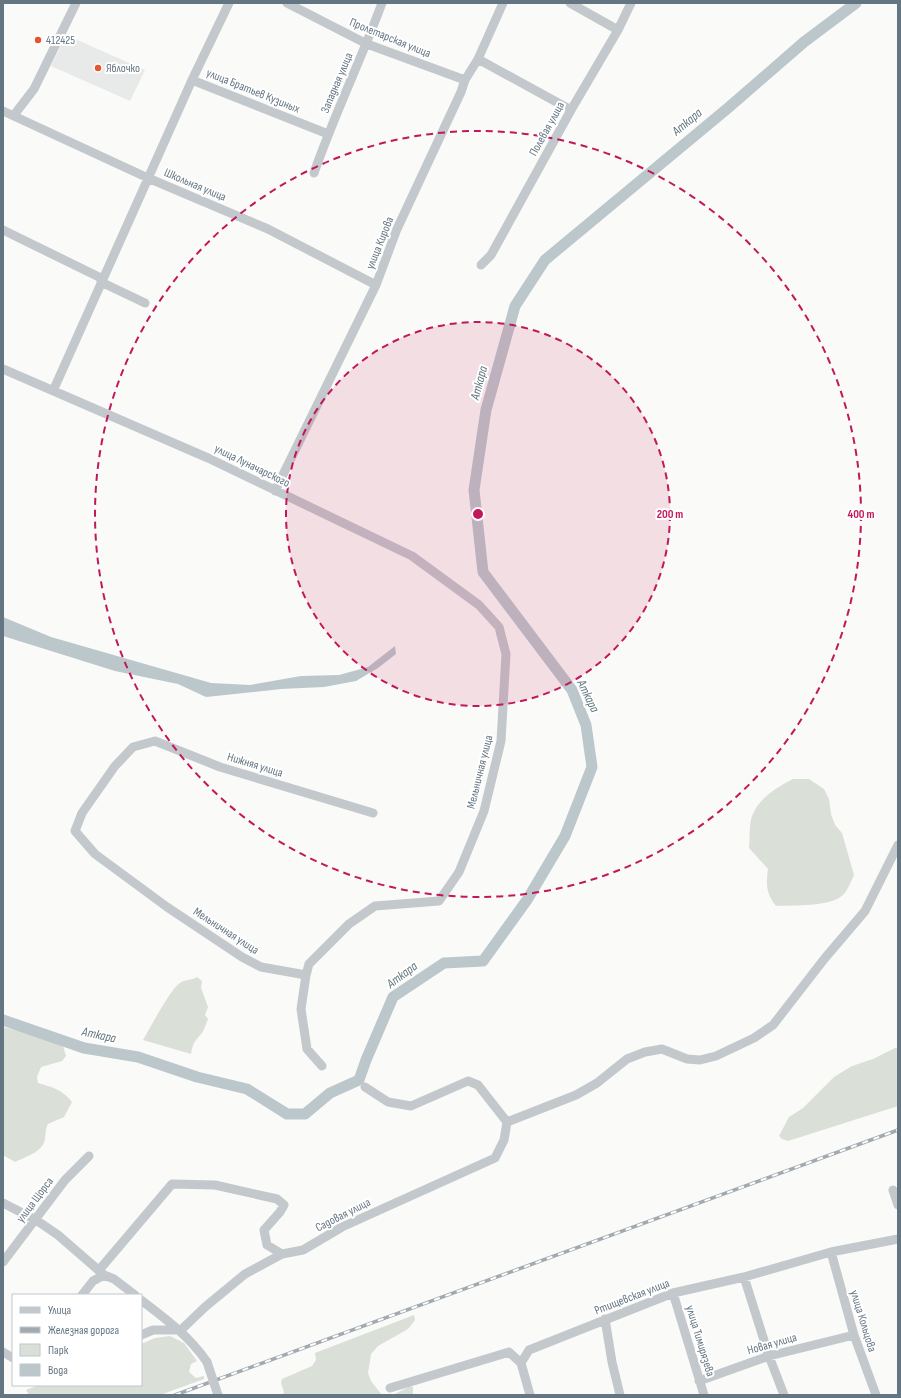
<svg xmlns="http://www.w3.org/2000/svg" width="901" height="1398" font-family="'Sofia Sans Condensed',sans-serif">
	<style>
		.built { fill: #e8e9e9 }
		.green { fill: #dadfd7 }
		.water { fill: #bbc7cb }
		.lines { fill: none; stroke-linecap: round; stroke-linejoin: round }
		.river { stroke: #bbc7cb; stroke-width: 11 }
		.minor { stroke: #c3c8cc; stroke-width: 9 }
		.rail-casing { stroke: #a2aab0; stroke-width: 3.5 }
		.rail { stroke: #fff; stroke-width: 2; stroke-dasharray: 6; stroke-linecap: butt }
		.minor-bridge { stroke: #c3c8cc; stroke-width: 9 }
		.ring { fill: none; stroke: #c2185b; stroke-width: 2; stroke-dasharray: 7 5 }
		.poi-dot { fill: #e4572e; stroke: #fff; stroke-width: 1.5 }
		.labels { text-anchor: middle; dominant-baseline: central; stroke-width: 4; stroke-linejoin: round; paint-order: stroke }
		.street-label { font-size: 12px; fill: #657683; stroke: #fff }
		.poi-label { font-size: 12px; fill: #657683; stroke: #fff; text-anchor: start }
		.water-label { font-size: 13px; font-style: italic; fill: #60757c; stroke: #fff }
		.centre { fill: #c2185b; stroke: #fff; stroke-width: 2 }
		.ring-label { font-size: 12px; text-anchor: middle; font-weight: bold; fill: #c2185b; stroke: #fff; stroke-width: 4; stroke-linejoin: round; paint-order: stroke }
	</style>
	<rect width="100%" height="100%" fill="#fafaf8"/>
	<!-- built -->
	<path class="built" d="M66,35L145,70L130,101L51,66Z"/>
	<!-- green -->
	<path class="green" d="M793,779H809L824,789L829,799L831,814L835,825L842,833L854,875C851,881 848,890 843,895C830,907 794,905 776,906C766,893 766,885 768,869L749,848C750,838 749,825 752,816C759,798 776,788 793,779Z
		M197,977L202,981L201,988L208,1007L205,1015L208,1019C206,1024 204,1031 201,1034C194,1042 193,1043 191,1054L143,1040C149,1030 171,988 180,983C185,979 191,981 197,977Z
		M3,1027L45,1037L63,1046L66,1056L62,1061L41,1067L37,1077L38,1083C52,1087 63,1090 72,1102L64,1117L48,1124C45,1130 46,1134 45,1139C43,1152 25,1157 15,1162L3,1155Z
		M895,1048H898V1106L788,1141L782,1139L779,1136L789,1117L803,1108L834,1077L852,1066L873,1059Z
		M414,1315L415,1320L408,1329L378,1346L371,1354L368,1373L371,1381L382,1395H283L284,1392L281,1383L282,1379L312,1366L316,1360L315,1353Z
		M170,1336L184,1343L197,1361L191,1364L189,1372L196,1378L204,1376V1379L160,1395H29L26,1390L39,1385H141V1344L155,1338Z
		M410,1386L413,1387V1395H393Z"/>
	<!-- water -->
	<path class="water" d="M3,617L51,637L211,683L250,685L301,676L339,675L368,667L395,646L396,654L378,668L356,681L324,687L281,689L206,697L178,684L115,671L3,636Z"/>
	<g class="lines">
		<!-- river -->
		<path class="river" d="M3,1020L84,1048L138,1057L197,1077L247,1089L287,1114H305L330,1093L359,1080L366,1060L393,997L444,963L483,961L527,900L565,836L592,767L586,725L572,690L483,572L474,490L486,410L515,306L545,260L728,108L804,42L856,3"/>
		<!-- minor -->
		<path class="minor" d="M287,3L367,44L465,80
			M570,3L618,30
			M478,59L571,110
			M192,80L328,134
			M3,111L148,178L268,229L376,285
			M14,115L34,89L76,3
			M314,173C334,115 361,60 382,3
			M3,230L103,279
			M481,265L491,255L571,110L618,30L631,3
			M101,282L145,303
			M3,369L208,458L412,556L479,605L499,627L506,654L501,741L484,811L459,872L439,901L375,906L349,924L309,964L306,975L301,1009L307,1049L322,1066
			M53,391L192,80L229,3
			M275,491L376,285L397,229L461,92L465,80L478,59L503,3
			M306,975L261,967L242,957L167,907L95,854L75,831L82,813L115,766L133,747L155,741L220,767L373,813
			M365,1087L388,1102L411,1106L468,1081L478,1085L507,1122
			M507,1122L576,1095L597,1083L627,1059L645,1052L662,1049L687,1059L700,1060L716,1056L754,1038L773,1025L825,958L865,911L898,845
			M893,1190L898,1205
			M3,1203L36,1220L58,1235L104,1275L114,1279L135,1295
			M831,1252L854,1335L876,1395
			M3,1262L65,1180L89,1156
			M100,1269L172,1184L215,1185L277,1199L284,1205L280,1212L264,1230L267,1245L282,1254
			M744,1277L769,1356L784,1395
			M673,1293L704,1395
			M82,1295L93,1281L104,1275
			M141,1300C166,1319 189,1336 207,1362
			M605,1319L612,1362L620,1395
			M181,1330L205,1307L245,1274L282,1254L303,1250L342,1227L495,1158L504,1140L507,1122
			M141,1335L153,1330H181
			M3,1352L13,1358
			M521,1363L530,1395
			M699,1381L769,1356L854,1335
			M390,1388L509,1352L521,1363L529,1350L673,1293L744,1277L831,1252L898,1239"/>
		<defs>
			<path id="rail" d="M175,1395L898,1130"/>
		</defs>
		<!-- rail casing -->
		<use href="#rail" class="rail-casing"/>
		<!-- rail -->
		<use href="#rail" class="rail"/>
		<!-- minor-bridge -->
		<path class="minor-bridge" d="M207,1362L218,1395"/>
	</g>
	<!-- distance rings -->
	<circle cx="478" cy="514" r="192" fill="#c2185b" fill-opacity=".12"/>
	<g class="ring">
		<circle cx="478" cy="514" r="192"/>
		<circle cx="478" cy="514" r="383"/>
	</g>
	<!-- markers -->
	<g class="poi-dot">
		<circle cx="38" cy="40" r="4"/>
		<circle cx="98" cy="68" r="4"/>
	</g>
	<g class="labels">
		<!-- street labels -->
		<g class="street-label">
			<text transform="translate(390 38) rotate(22)">Пролетарская улица</text>
			<text transform="translate(337 83) rotate(-67)">Западная улица</text>
			<text transform="translate(253 91) rotate(22)">улица Братьев Кузиных</text>
			<text transform="translate(547 129) rotate(-61)">Полевая улица</text>
			<text transform="translate(195 185) rotate(23)">Школьная улица</text>
			<text transform="translate(380 243) rotate(-68)">улица Кирова</text>
			<text transform="translate(252 466) rotate(26)">улица Луначарского</text>
			<text transform="translate(255 765) rotate(17)">Нижняя улица</text>
			<text transform="translate(480 772) rotate(-76)">Мельничная улица</text>
			<text transform="translate(226 931) rotate(33)">Мельничная улица</text>
			<text transform="translate(35 1200) rotate(-53)">улица Щорса</text>
			<text transform="translate(343 1215) rotate(-27)">Садовая улица</text>
			<text transform="translate(632 1297) rotate(-21)">Ртищевская улица</text>
			<text transform="translate(863 1321) rotate(73)">улица Кольцова</text>
			<text transform="translate(700 1341) rotate(73)">улица Тимирязева</text>
			<text transform="translate(772 1344) rotate(-16)">Новая улица</text>
		</g>
		<!-- poi labels -->
		<g class="poi-label">
			<text x="46" y="40">412425</text>
			<text x="106" y="68">Яблочко</text>
		</g>
		<!-- water labels -->
		<g class="water-label">
			<text transform="translate(687 122) rotate(-40)">Аткара</text>
			<text transform="translate(479 383) rotate(-75)">Аткара</text>
			<text transform="translate(588 696) rotate(64)">Аткара</text>
			<text transform="translate(402 975) rotate(-37)">Аткара</text>
			<text transform="translate(99 1035) rotate(12)">Аткара</text>
		</g>
	</g>
	<circle cx="478" cy="514" r="6" class="centre"/>
	<g class="ring-label">
		<text x="670" y="518">200 m</text>
		<text x="861" y="518">400 m</text>
	</g>
	<!-- border -->
	<rect width="901" height="1398" fill="none" stroke="#657683" stroke-width="8"/>
	<!-- legend -->
	<rect x="12" y="1294" width="130" height="92" fill="#ffffff" stroke="#c1c8cd"/>
	<rect x="20" y="1307" width="20" height="6" fill="#c3c8cc" stroke="#c1c8cd"/>
	<text x="48" y="1314" font-size="12" fill="#657683">Улица</text>
	<rect x="20" y="1327" width="20" height="6" fill="#a2aab0" stroke="#c1c8cd"/>
	<text x="48" y="1334" font-size="12" fill="#657683">Железная дорога</text>
	<rect x="20" y="1344" width="20" height="12" fill="#dadfd7" stroke="#c1c8cd"/>
	<text x="48" y="1354" font-size="12" fill="#657683">Парк</text>
	<rect x="20" y="1364" width="20" height="12" fill="#bbc7cb" stroke="#c1c8cd"/>
	<text x="48" y="1374" font-size="12" fill="#657683">Вода</text>
</svg>
